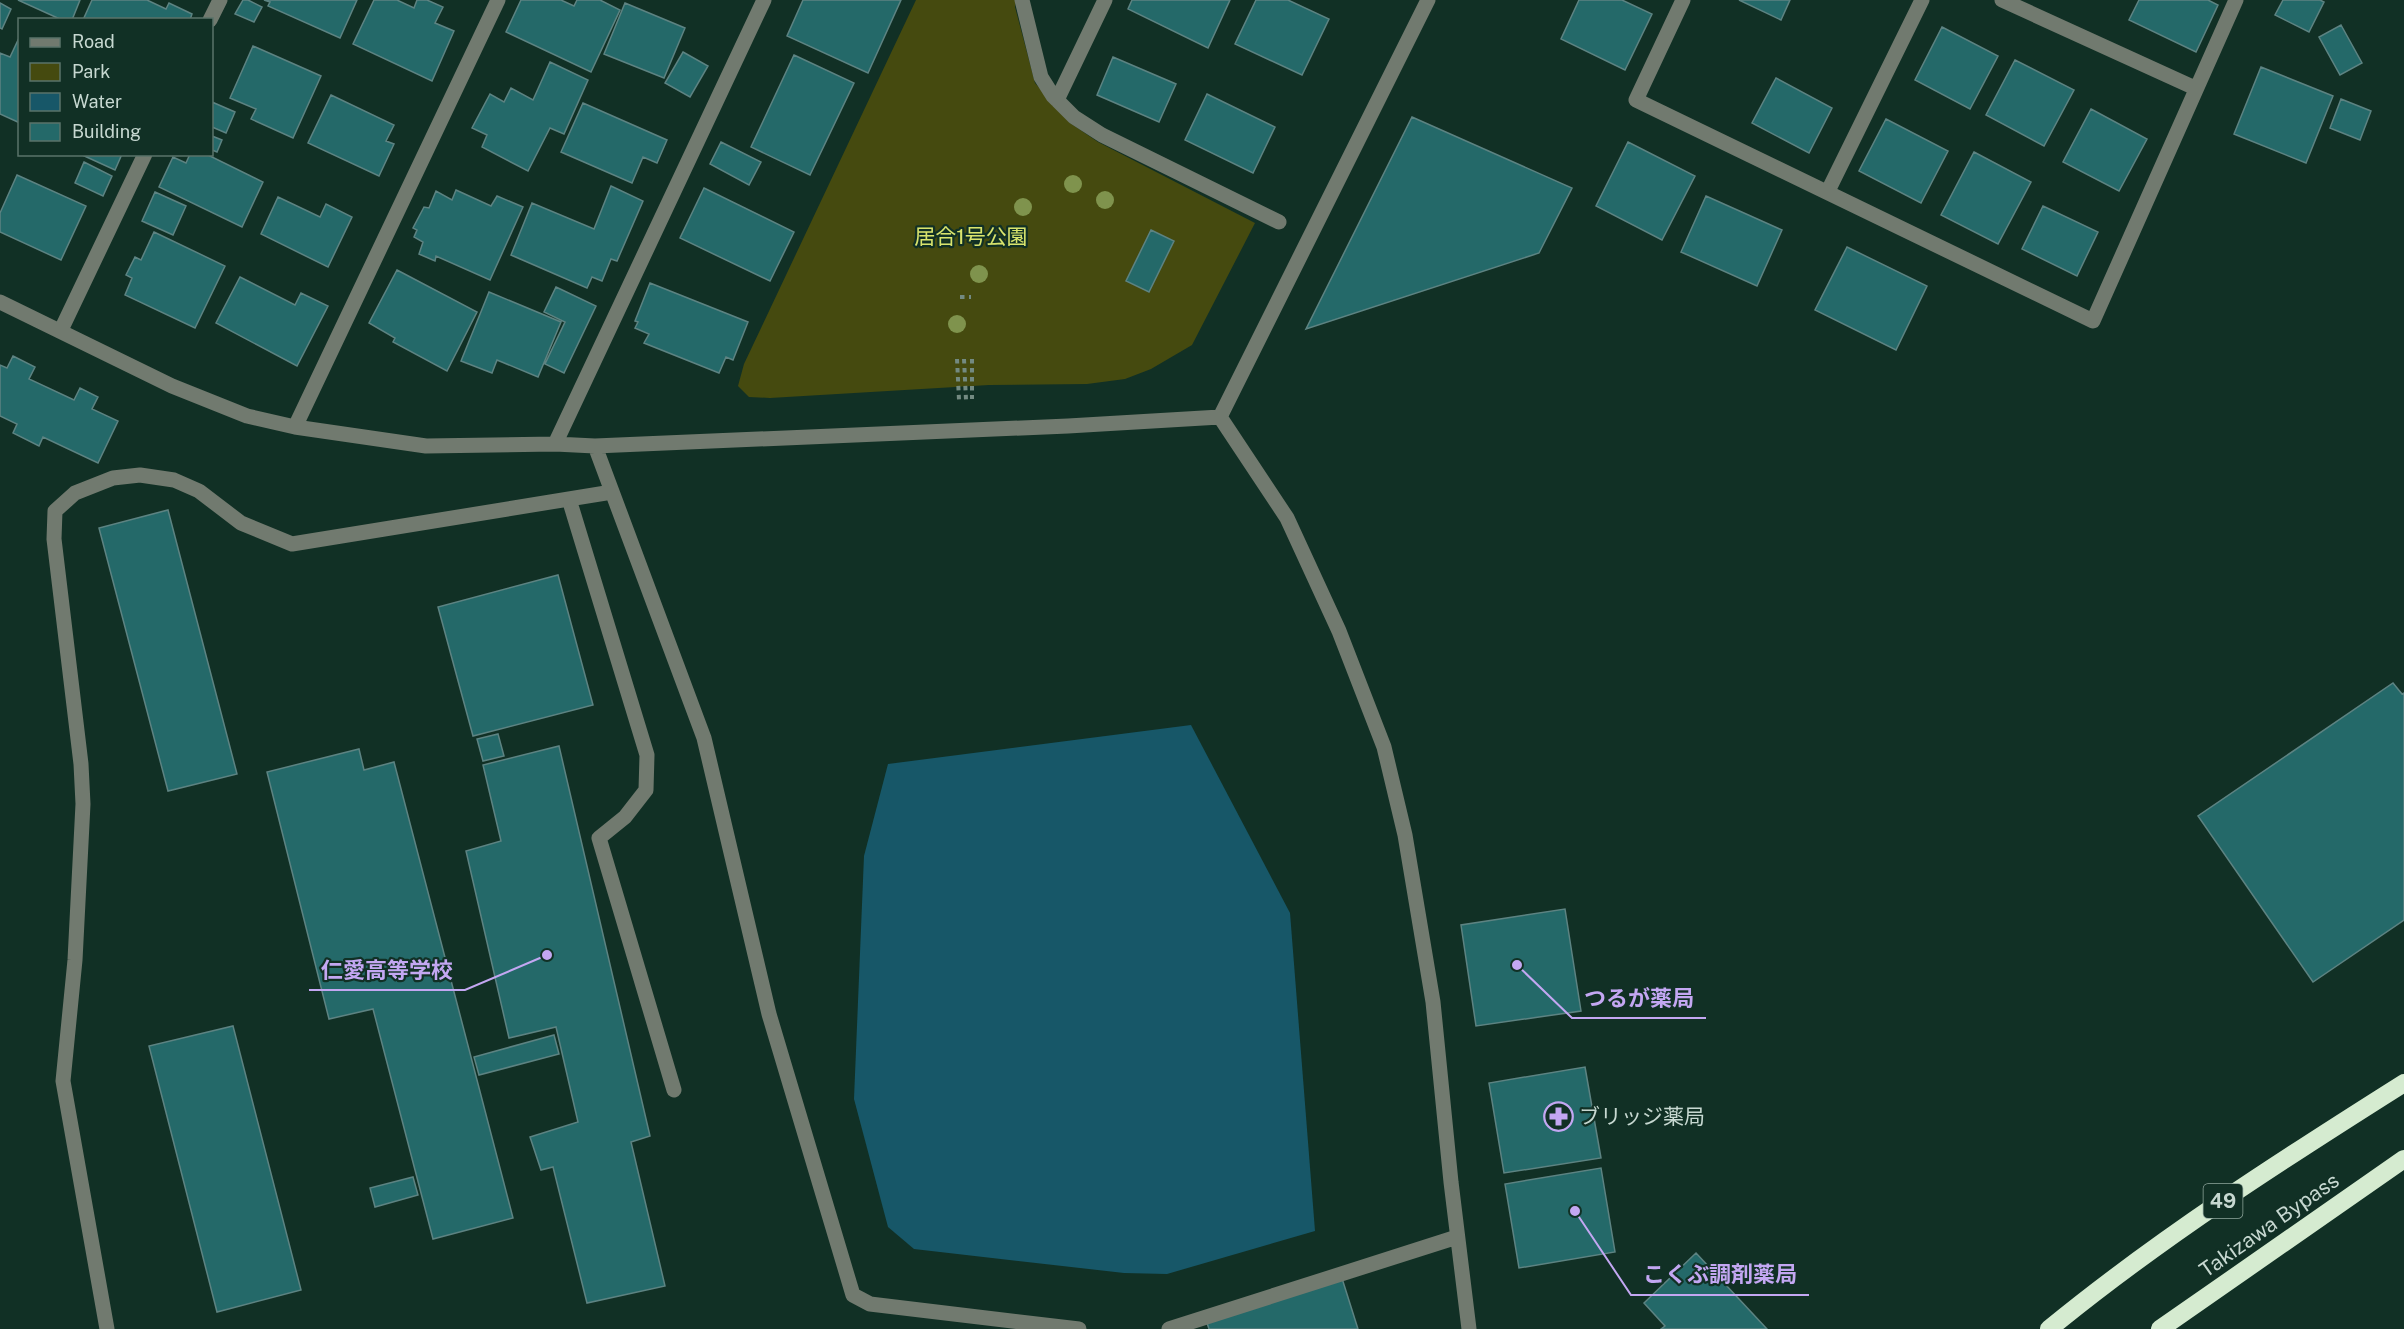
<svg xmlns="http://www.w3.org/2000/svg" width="2404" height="1329" font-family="'Public Sans','Noto Sans JP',sans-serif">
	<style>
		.green { fill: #454a0f }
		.water { fill: #175768 }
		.building { fill: #246969; stroke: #5d8382; stroke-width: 1.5 }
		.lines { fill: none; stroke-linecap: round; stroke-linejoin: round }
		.path { stroke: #738a81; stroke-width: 4; stroke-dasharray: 4.5 4.5; stroke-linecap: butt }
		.minor { stroke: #717a6f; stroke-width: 15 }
		.highway { stroke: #d5ebd0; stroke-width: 18 }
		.tree { fill: #7f934d }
		.labels { text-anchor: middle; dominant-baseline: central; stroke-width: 4.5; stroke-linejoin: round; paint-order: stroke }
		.shield { fill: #113025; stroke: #90a69d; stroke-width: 1.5 }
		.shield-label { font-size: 20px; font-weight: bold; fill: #c7d8d1 }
		.park-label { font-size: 21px; fill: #d9e46d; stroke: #113025 }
		.poi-label { font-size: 21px; fill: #c7d8d1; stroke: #113025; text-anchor: start }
		.street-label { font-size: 21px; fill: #c7d8d1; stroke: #113025 }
		.leader { fill: none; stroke: #c3a7f2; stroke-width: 2 }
		.callout-dot { fill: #c3a7f2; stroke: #113025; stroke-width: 2 }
		.callout-label { font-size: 22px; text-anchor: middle; font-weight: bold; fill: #c3a7f2; stroke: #113025; stroke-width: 4.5; stroke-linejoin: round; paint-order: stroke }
	</style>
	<rect width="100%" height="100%" fill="#113025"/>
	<!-- green -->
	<path class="green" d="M916,0H1016L1015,7L1035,83L1070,123L1098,142L1255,223L1192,345L1151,369L1125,379L1087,384L989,385L770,398L749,397L738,386L744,364Z"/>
	<!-- water -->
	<path class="water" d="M1191,725L1290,913L1315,1231L1167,1274L1124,1273L914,1249L888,1227L854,1099L864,856L888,764Z"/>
	<!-- building -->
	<path class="building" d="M18,0H80L72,20H62Z
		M92,0H147L166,9L169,3L192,14L190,20H83Z
		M243,0H248L262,7L254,22L235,14Z
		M264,0H357L340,38L268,6L270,2Z
		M374,0H397L414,8L417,0H427L443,7L435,23L454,31L432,81L353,44Z
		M521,0H561L574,6L577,0H600L620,10L591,72L506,32Z
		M803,0H901L868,73L787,36Z
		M1132,0H1230L1208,48L1128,9Z
		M1256,0H1288L1329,19L1302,75L1235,44Z
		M1579,0H1622L1652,14L1625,70L1561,39Z
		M1739,0H1790L1781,20Z
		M2139,0H2208L2218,5L2196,52L2129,20Z
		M2283,0H2320L2324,2L2309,32L2275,15Z
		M0,3L11,9L2,29L0,28Z
		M625,3L685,28L664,78L604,54Z
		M2341,25L2362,63L2340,75L2319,37Z
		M1942,27L1998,56L1970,109L1915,80Z
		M19,38H20V123L0,114V53L10,57Z
		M253,46L321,76L293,138L251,119L256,109L230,98Z
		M683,52L708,66L690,97L665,83Z
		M794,55L854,83L810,175L751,147Z
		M1113,57L1176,84L1159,122L1097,95Z
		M2015,60L2074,90L2044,146L1986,115Z
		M550,62L588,80L564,134L550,128L528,171L482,147L487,135L472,128L490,94L504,102L511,88L533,100Z
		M2261,67L2333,96L2306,163L2234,134Z
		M1776,78L1832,108L1809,153L1752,123Z
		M1207,94L1275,127L1253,173L1185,140Z
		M331,95L394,125L386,141L394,144L379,176L308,143Z
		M2341,99L2371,111L2360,140L2330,128Z
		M212,102L235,112L226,133L212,127Z
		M583,103L667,140L657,163L643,157L632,183L561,152Z
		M2091,109L2147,139L2119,191L2063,162Z
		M1412,117L1572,188L1539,253L1306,329Z
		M1886,119L1948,151L1921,203L1859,171Z
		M212,136L222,140L217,152L212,150Z
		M721,142L761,162L749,185L710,164Z
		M1628,142L1695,176L1662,240L1596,206Z
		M1974,152L2031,182L1998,244L1941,215Z
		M80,154H122L115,170Z
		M190,154H206L263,182L242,227L159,187L173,157L186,163Z
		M84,162L112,176L103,196L75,183Z
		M17,175L86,206L61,260L0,232V213Z
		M611,186L643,201L617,261L611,259L602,281L592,277L587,288L511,255L532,203L594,229Z
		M704,188L794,232L770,281L680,238Z
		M456,190L491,206L497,196L523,207L490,280L436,256L435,261L419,254L423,242L414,237L417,230L413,228L424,207L429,208L436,191L452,200Z
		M155,192L186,206L173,235L142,221Z
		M1706,196L1782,230L1757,286L1681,252Z
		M278,197L320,217L326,204L352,217L328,267L261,234Z
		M2043,206L2098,232L2077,276L2022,249Z
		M1151,230L1174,241L1149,292L1126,281Z
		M154,232L225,266L195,328L125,295L132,278L126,275L135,257L141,260Z
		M1847,247L1927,286L1896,350L1815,310Z
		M397,270L477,312L447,371L393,342L395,338L369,323Z
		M240,277L295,305L301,293L328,306L297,366L216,323Z
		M650,283L748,322L733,360L726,357L719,373L644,343L649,334L635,328L638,322L635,321Z
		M556,287L596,306L564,373L545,364L565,322L544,312Z
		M489,292L561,322L538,377L497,360L492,373L461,361Z
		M13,356L35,367L29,379L74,400L80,388L98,397L92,409L118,421L98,463L43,437L39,446L13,433L17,424L0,416V365L7,368Z
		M168,510L237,774L168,791L99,528Z
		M558,575L593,705L473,736L438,607Z
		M2393,683L2402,694L2404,693V920L2313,982L2198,816Z
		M498,734L504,756L483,761L477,739Z
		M559,746L650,1136L631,1142L665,1286L587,1303L553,1167L541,1170L530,1137L578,1122L556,1027L509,1038L466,851L501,841L483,765Z
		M359,749L364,770L394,762L513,1218L433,1239L373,1009L329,1019L267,772Z
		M1565,909L1581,1011L1476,1026L1461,925Z
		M233,1026L301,1290L217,1312L149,1046Z
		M554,1035L559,1054L479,1075L474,1057Z
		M1585,1067L1601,1158L1504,1173L1489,1083Z
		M1601,1168L1615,1252L1519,1268L1505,1184Z
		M413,1177L418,1195L375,1207L370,1188Z
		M1696,1253L1767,1329H1661L1665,1326L1644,1303Z
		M1340,1272L1358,1329H1209L1204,1314Z"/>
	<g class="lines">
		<!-- path -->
		<path class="path" d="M960,297H971
			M957,359L959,400
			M964,359L966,400
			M972,359V399"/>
		<!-- minor -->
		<path class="minor" d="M1022,0L1041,77L1053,96L1074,117L1102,135L1279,222
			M1683,0L1636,100L2093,321L2236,0
			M2002,0L2195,88
			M210,20L220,0
			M1057,100L1105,0
			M1828,191L1922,0
			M0,302L172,386L247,416L295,427L426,446L555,444L595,446L1068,426L1220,417
			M61,330L145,154
			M1220,417L1287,518L1339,631L1384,747L1405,835L1433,1002L1451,1182L1469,1329
			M1220,417L1428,0
			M295,427L498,0
			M555,444L764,0
			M595,446L704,738L769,1014L853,1295L870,1304L1079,1329
			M569,499L647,755L646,790L625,817L599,838L674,1090
			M107,1329L63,1081L75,960L83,804L81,764L54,539L55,511L75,493L113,478L140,475L174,480L199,491L241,523L292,544L612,492
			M1169,1329L1457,1237"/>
		<!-- highway -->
		<path class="highway" d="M2049,1329C2160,1238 2282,1160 2404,1083
			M2160,1329L2404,1159"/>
	</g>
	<!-- trees -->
	<g class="tree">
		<circle cx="1073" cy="184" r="9"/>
		<circle cx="1105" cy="200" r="9"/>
		<circle cx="1023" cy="207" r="9"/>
		<circle cx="979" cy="274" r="9"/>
		<circle cx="957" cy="324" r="9"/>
	</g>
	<!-- icons -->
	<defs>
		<symbol id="pharmacy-ring" viewBox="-11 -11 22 22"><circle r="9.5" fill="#113025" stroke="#c3a7f2" stroke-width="1.5"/><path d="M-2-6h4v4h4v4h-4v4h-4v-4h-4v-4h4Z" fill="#c3a7f2"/></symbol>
	</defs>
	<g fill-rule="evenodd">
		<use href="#pharmacy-ring" x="1542" y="1100" width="33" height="33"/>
	</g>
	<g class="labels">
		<!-- shield labels -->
		<rect class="shield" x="2203.5" y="1184" width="39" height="34" rx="4.5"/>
		<g class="shield-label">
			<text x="2223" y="1201">49</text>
		</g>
		<!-- park labels -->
		<g class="park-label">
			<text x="971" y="236">居合1号公園</text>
		</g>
		<!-- poi labels -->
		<g class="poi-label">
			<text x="1579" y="1116">ブリッジ薬局</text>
		</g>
		<!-- street labels -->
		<g class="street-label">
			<text transform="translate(2269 1225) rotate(-35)">Takizawa Bypass</text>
		</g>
	</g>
	<!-- callouts -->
	<path class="leader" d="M547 955L465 990H309M1517 965L1572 1018H1706M1575 1211L1631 1295H1809"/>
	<g class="callout-dot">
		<circle cx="547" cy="955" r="6"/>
		<circle cx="1517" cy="965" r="6"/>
		<circle cx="1575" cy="1211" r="6"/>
	</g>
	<g class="callout-label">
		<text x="387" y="978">仁愛高等学校</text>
		<text x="1639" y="1006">つるが薬局</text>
		<text x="1720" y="1282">こくぶ調剤薬局</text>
	</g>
	<!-- legend -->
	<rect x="18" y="18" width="195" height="138" fill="#113025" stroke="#5a736a" stroke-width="1.5"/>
	<rect x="30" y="38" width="30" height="9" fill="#717a6f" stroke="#5a736a" stroke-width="1.5"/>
	<text x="72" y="48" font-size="18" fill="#c7d8d1">Road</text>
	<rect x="30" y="63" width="30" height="18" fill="#454a0f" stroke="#5a736a" stroke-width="1.5"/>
	<text x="72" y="78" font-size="18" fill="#c7d8d1">Park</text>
	<rect x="30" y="93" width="30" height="18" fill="#175768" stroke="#5a736a" stroke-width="1.5"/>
	<text x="72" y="108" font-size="18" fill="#c7d8d1">Water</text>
	<rect x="30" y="123" width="30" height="18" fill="#246969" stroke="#5a736a" stroke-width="1.5"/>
	<text x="72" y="138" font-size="18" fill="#c7d8d1">Building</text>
</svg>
